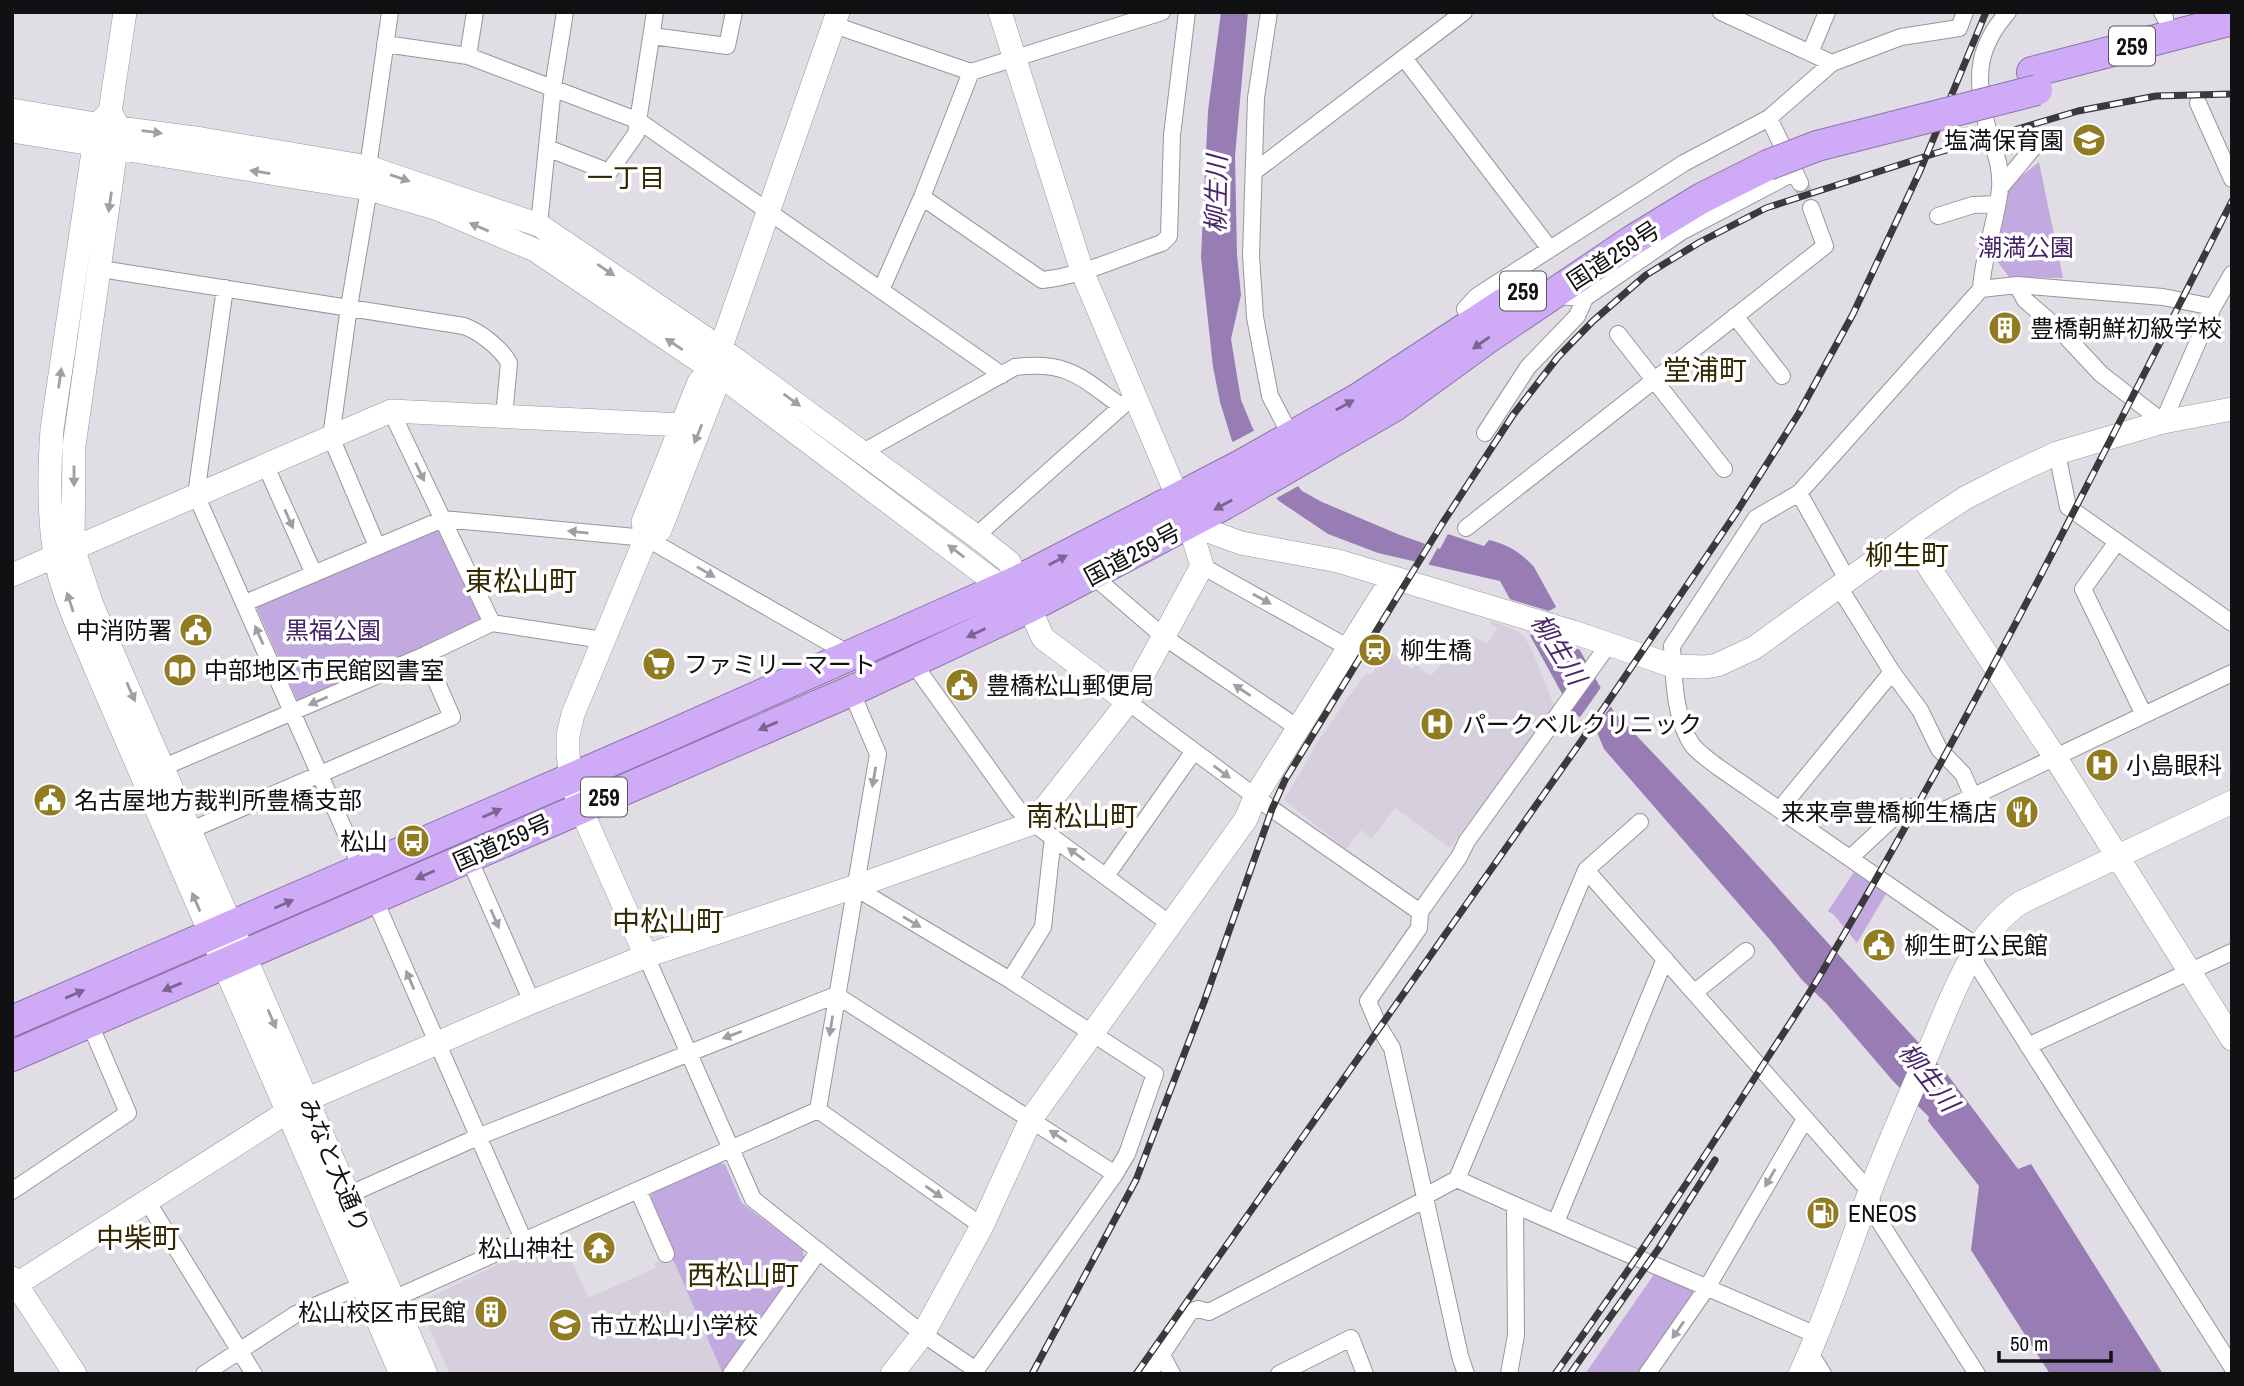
<svg xmlns="http://www.w3.org/2000/svg" width="2244" height="1386" font-family="'Archivo Narrow','Noto Sans JP',sans-serif">
	<style>
		.built { fill: #d5cfde }
		.green { fill: #c2a9df }
		.water { fill: #977db4 }
		.pier { fill: #e0dde5 }
		.lines { fill: none; stroke-linecap: round; stroke-linejoin: round }
		.street-tunnel { stroke: #c1bec6; stroke-width: 16; stroke-dasharray: 16 8; stroke-linecap: butt }
		.street-casing { stroke: #98959c; stroke-width: 18 }
		.secondary-casing { stroke: #98959c; stroke-width: 24 }
		.highway-casing { stroke: #8c75a7; stroke-width: 32 }
		.street { stroke: #fff; stroke-width: 16 }
		.secondary { stroke: #fff; stroke-width: 23 }
		.highway { stroke: #cfabf7; stroke-width: 30 }
		.rail-casing { stroke: #3b393d; stroke-width: 7 }
		.rail { stroke: #fff; stroke-width: 4.5; stroke-dasharray: 13; stroke-linecap: butt }
		.highway-bridge-casing { stroke: #8c75a7; stroke-width: 32; stroke-linecap: butt }
		.highway-bridge { stroke: #cfabf7; stroke-width: 30 }
		.oneway { fill: #a09fa1 }
		.oneway2 { fill: #7a6590 }
		.labels { text-anchor: middle; dominant-baseline: central; stroke-width: 7; stroke-linejoin: round; paint-order: stroke }
		.shield { fill: #fff; stroke: #58585a; stroke-width: 2 }
		.shield-label { font-size: 23px; font-weight: bold; fill: #111013 }
		.poi-label { font-size: 24px; fill: #111013; stroke: #fff; text-anchor: start }
		.park-label { font-size: 24px; fill: #462366; stroke: #fff }
		.street-label { font-size: 24px; fill: #111013; stroke: #fff }
		.neighbourhood-label { font-size: 26px; fill: #332900; stroke: #fff }
		.water-label { font-size: 26px; font-style: italic; fill: #492669; stroke: #fff }
		.quarter-label { font-size: 28px; fill: #332900; stroke: #fff }
	</style>
	<rect width="100%" height="100%" fill="#e0dde5"/>
	<!-- built -->
	<path class="built" d="M1492,621L1518,631L1523,635L1531,648L1555,708L1450,848L1395,808L1372,839L1361,830L1346,849L1284,800L1319,740L1347,699L1366,673L1371,675L1387,649L1412,669L1416,665L1431,676L1463,639L1471,635L1487,644L1497,628L1490,624Z
		M541,1244L548,1261L568,1252L588,1298L656,1268L654,1263L671,1255L723,1374H450L418,1303Z"/>
	<!-- green -->
	<path class="green" d="M2039,162L2063,278L2009,277L1993,256L2008,187Z
		M434,529L441,532L481,619L479,625L302,702L297,700L257,609L258,604Z
		M1854,872L1886,894L1857,943L1834,915L1828,911Z
		M718,1162L725,1164L742,1203L803,1250L804,1257L723,1374L648,1202L652,1193Z
		M1655,1273L1693,1289L1695,1296L1639,1374H1585Z"/>
	<!-- water -->
	<path class="water" d="M1221,12H1248L1235,156L1237,254L1241,295L1231,339L1241,400L1253,429L1302,491L1322,502L1400,535L1440,549L1448,534L1484,546L1489,540C1509,545 1520,552 1534,567L1614,712L1710,813L1947,1074L2018,1169L2031,1164L2163,1374H2050L1971,1250L1979,1186L1928,1121L1929,1117L1893,1081L1827,1004L1802,980L1771,941L1604,749L1597,732L1571,710L1500,581L1378,553L1328,534L1279,501L1250,474L1232,441L1220,402L1213,367L1201,257L1208,111Z"/>
	<!-- pier -->
	<path class="pier" d="M1257,429L1302,484L1273,500L1246,474L1229,444Z
		M1447,531L1427,567L1414,564L1427,541L1439,545Z
		M1509,599L1549,611L1558,606L1581,650L1528,634Z
		M1602,686L1613,703L1592,733L1578,720Z"/>
	<g class="lines">
		<!-- street-tunnel -->
		<path class="street-tunnel" d="M1800,183L1811,208"/>
		<defs>
			<path id="street" d="M1269,12L1256,98L1251,255L1255,317L1270,396L1291,436
				M1721,12L1832,63
				M2162,12L2165,18
				M834,25L971,72L1162,12
				M652,36L727,46L734,12
				M385,44L468,56L639,121L1002,375
				M1810,53L1827,12
				M468,56L475,12
				M1404,58L1550,249
				M2198,103L2232,179
				M1769,118L1800,183
				M547,148L609,172L636,134L655,12
				M368,167L390,12
				M1255,171L1464,12
				M2000,188L2038,142
				M369,189L349,307L331,437L377,546
				M922,197L1042,280C1082,276 1123,256 1162,243L1169,236L1172,135L1187,12
				M1938,216L1973,205L1997,204
				M539,225L553,87L565,12
				M101,269L464,326C480,332 501,348 509,363L504,416
				M2017,285L2163,297L2213,307
				M225,288L196,495L362,870
				M1981,289L2017,285L2025,300L2060,330L2101,374L2163,422L2213,307L2232,274
				M881,290L922,197L971,72
				M1556,296L1585,298L1681,232L1795,172
				M1735,316L1782,376
				M1473,323L1465,309L1477,296L1684,163L1769,118L1832,63L1901,37L1959,28L1965,12
				M1618,334L1724,469
				M391,411L492,623
				M1485,433L1528,367L1577,316L1585,298
				M863,452L1015,367C1069,361 1080,377 1121,406
				M2057,453L2068,507L2232,623
				M265,464L314,574
				M1799,493L1848,581
				M1466,528L1825,246L1811,208
				M976,536L1129,400
				M2117,542L2083,589L2144,715
				M1202,566L1349,648
				M1092,575L1164,637L1298,728
				M1839,587L1892,672L1920,710L1939,749L1963,774L1973,797
				M245,603L443,519L646,538L851,655
				M913,663L1017,808L1033,823L1170,924
				M851,691L878,754L818,1110L982,1226
				M1128,702L1272,809L1420,912
				M164,767L425,655L492,623L603,640
				M1780,809L1892,672
				M191,830L452,717L425,655
				M468,856L532,1002
				M1850,858L1906,806L1936,814L2232,673
				M1586,870L1640,822
				M1106,876L1194,751
				M854,887L1010,980L1155,1074L1127,1154L1115,1174L973,1374
				M374,898L524,1241
				M1978,947L1718,767C1710,761 1700,754 1693,746C1674,720 1674,677 1672,646L1756,518L1799,493L1981,289C1983,255 1996,223 2000,189C2002,163 1992,146 1986,122C1975,77 1977,47 2008,12
				M646,956L753,1199L923,1334L976,1370
				M1972,957L2232,1367
				M1010,980L1043,927L1053,837
				M1695,992L1746,951
				M2028,1046L2232,952
				M1457,1179C1576,1234 1698,1282 1818,1336
				M638,1190L666,1254
				M12,1191L128,1113L89,1022
				M348,1195L480,1136L836,995L1115,1174
				M147,1201L254,1374
				M1556,1222L1665,959
				M393,1299L818,1110
				M1810,1353L1823,1374
				M1162,1355L1172,1374
				M204,1374L296,1314L363,1285
				M731,1374L819,1251
				M1149,1374L1190,1312L1198,1309L1209,1312L1424,1200L1429,1194L1457,1179L1586,870L1870,1192L1874,1213L1977,1374
				M1279,1374L1351,1338L1365,1374
				M1466,1374L1460,1356L1392,1048L1379,1027L1368,1001L1419,928L1420,912L1459,857L1467,841L1609,644
				M1509,1374L1516,1335L1515,1206
				M1647,1374L1708,1286L1805,1119"/>
			<path id="secondary" d="M125,12L110,112L97,125L52,429C49,471 48,513 55,554C60,590 81,633 95,667L401,1374
				M12,110L119,128L202,139L368,167L539,225L720,348L976,536L1009,562L1043,638L1128,702
				M110,112L119,128L74,446L73,548L92,605L426,1374
				M12,131L369,189L435,208L535,250L713,370L1012,595
				M1189,524L1241,543L1338,561L1573,632L1673,666L1705,667L1717,665L1754,648L1927,523L1965,498L2006,477L2057,453L2163,422L2232,409
				M1909,537L2055,757L2232,1039
				M646,538L643,522L699,382L713,370
				M12,575L391,411L682,425
				M646,956L580,807L571,779L568,754V735L573,714L646,538L660,530L715,389L713,370L838,12
				M12,1278L75,1374
				M12,1287L306,1100L532,1002L646,956L854,887L1033,823L1128,702L1202,566L1189,524L1082,271L1000,12
				M892,1374L923,1334L982,1226L1031,1119L1246,819L1255,797L1392,579
				M1800,1374C1827,1315 1847,1254 1869,1194C1887,1146 1908,1099 1929,1051C1951,999 1971,937 2020,903L2232,802"/>
			<path id="highway" d="M2032,72L2232,20
				M12,1021L664,738L1017,581L1241,465L1359,398L1504,303
				M12,1056L851,691L1028,608L1225,504L1393,407L1485,340L1633,240L1702,198L1768,165"/>
		</defs>
		<!-- street casing -->
		<use href="#street" class="street-casing"/>
		<!-- secondary casing -->
		<use href="#secondary" class="secondary-casing"/>
		<!-- highway casing -->
		<use href="#highway" class="highway-casing"/>
		<!-- street -->
		<use href="#street" class="street"/>
		<!-- secondary -->
		<use href="#secondary" class="secondary"/>
		<!-- highway -->
		<use href="#highway" class="highway"/>
		<defs>
			<path id="rail" d="M1032,1374L1136,1180L1204,1002L1272,809L1285,780L1442,524L1513,415L1558,357L1593,321L1646,275L1700,242L1766,208L1933,154L2078,111L2156,96L2232,94
				M1136,1374L1582,740L1736,513L1799,413L1853,314L1920,171L1986,12
				M1555,1374C1630,1270 1700,1165 1768,1057C1790,1023 1813,989 1833,953C1977,709 2103,454 2232,201
				M1570,1374L1659,1248L1715,1160"/>
		</defs>
		<!-- rail casing -->
		<use href="#rail" class="rail-casing"/>
		<!-- rail -->
		<use href="#rail" class="rail"/>
		<defs>
			<path id="highway-bridge" d="M1768,165L1817,146L2037,90"/>
		</defs>
		<!-- highway-bridge casing -->
		<use href="#highway-bridge" class="highway-bridge-casing"/>
		<!-- highway-bridge -->
		<use href="#highway-bridge" class="highway-bridge"/>
	</g>
	<!-- one-way arrows -->
	<defs><path id="oneway-solid" d="M-6-.8H1V-3.2L6.5 0L1 3.2V.8H-6Z" transform="scale(1.75)"/></defs>
	<g class="oneway">
		<use href="#oneway-solid" transform="translate(152 132) rotate(7)"/>
		<use href="#oneway-solid" transform="translate(260 172) rotate(-171)"/>
		<use href="#oneway-solid" transform="translate(400 178) rotate(19)"/>
		<use href="#oneway-solid" transform="translate(110 202) rotate(98)"/>
		<use href="#oneway-solid" transform="translate(479 227) rotate(-157)"/>
		<use href="#oneway-solid" transform="translate(606 270) rotate(34)"/>
		<use href="#oneway-solid" transform="translate(674 344) rotate(-146)"/>
		<use href="#oneway-solid" transform="translate(60 378) rotate(-82)"/>
		<use href="#oneway-solid" transform="translate(792 400) rotate(36)"/>
		<use href="#oneway-solid" transform="translate(698 434) rotate(112)"/>
		<use href="#oneway-solid" transform="translate(420 472) rotate(65)"/>
		<use href="#oneway-solid" transform="translate(74 476) rotate(90)"/>
		<use href="#oneway-solid" transform="translate(289 519) rotate(66)"/>
		<use href="#oneway-solid" transform="translate(578 532) rotate(-174)"/>
		<use href="#oneway-solid" transform="translate(956 551) rotate(-143)"/>
		<use href="#oneway-solid" transform="translate(706 572) rotate(30)"/>
		<use href="#oneway-solid" transform="translate(1262 599) rotate(29)"/>
		<use href="#oneway-solid" transform="translate(70 602) rotate(-108)"/>
		<use href="#oneway-solid" transform="translate(259 635) rotate(-114)"/>
		<use href="#oneway-solid" transform="translate(1242 690) rotate(-146)"/>
		<use href="#oneway-solid" transform="translate(131 692) rotate(66)"/>
		<use href="#oneway-solid" transform="translate(318 701) rotate(157)"/>
		<use href="#oneway-solid" transform="translate(1222 772) rotate(37)"/>
		<use href="#oneway-solid" transform="translate(874 777) rotate(100)"/>
		<use href="#oneway-solid" transform="translate(1076 854) rotate(-144)"/>
		<use href="#oneway-solid" transform="translate(196 902) rotate(-113)"/>
		<use href="#oneway-solid" transform="translate(495 919) rotate(66)"/>
		<use href="#oneway-solid" transform="translate(912 922) rotate(31)"/>
		<use href="#oneway-solid" transform="translate(410 980) rotate(-113)"/>
		<use href="#oneway-solid" transform="translate(272 1019) rotate(67)"/>
		<use href="#oneway-solid" transform="translate(831 1026) rotate(99)"/>
		<use href="#oneway-solid" transform="translate(732 1035) rotate(159)"/>
		<use href="#oneway-solid" transform="translate(1058 1136) rotate(-147)"/>
		<use href="#oneway-solid" transform="translate(1770 1178) rotate(120)"/>
		<use href="#oneway-solid" transform="translate(934 1192) rotate(35)"/>
		<use href="#oneway-solid" transform="translate(1678 1330) rotate(125)"/>
	</g>
	<g class="oneway2">
		<use href="#oneway-solid" transform="translate(1481 343) rotate(145)"/>
		<use href="#oneway-solid" transform="translate(1345 405) rotate(-29)"/>
		<use href="#oneway-solid" transform="translate(1223 505) rotate(151)"/>
		<use href="#oneway-solid" transform="translate(1058 560) rotate(-28)"/>
		<use href="#oneway-solid" transform="translate(976 633) rotate(155)"/>
		<use href="#oneway-solid" transform="translate(768 726) rotate(157)"/>
		<use href="#oneway-solid" transform="translate(492 813) rotate(-24)"/>
		<use href="#oneway-solid" transform="translate(425 875) rotate(156)"/>
		<use href="#oneway-solid" transform="translate(284 904) rotate(-24)"/>
		<use href="#oneway-solid" transform="translate(172 987) rotate(157)"/>
		<use href="#oneway-solid" transform="translate(75 994) rotate(-23)"/>
	</g>
	<!-- icons -->
	<defs>
		<symbol id="school-disc" viewBox="-11 -11 22 22"><circle r="9.5" fill="#917c22" stroke="#fff"/><path d="M0-5L7-2L0 1L-7-2ZM-4 1L0 2.5L4 1V4Q0 6-4 4Z" fill="#fff"/></symbol>
		<symbol id="building-disc" viewBox="-11 -11 22 22"><circle r="9.5" fill="#917c22" stroke="#fff"/><path d="M-4-6H4V6H1V3H-1V6H-4ZM-2.5-4.3h1.7v1.8h-1.7ZM.8-4.3h1.7v1.8H.8ZM-2.5-1h1.7V.8h-1.7ZM.8-1h1.7V.8H.8Z" fill="#fff"/></symbol>
		<symbol id="civic-disc" viewBox="-11 -11 22 22"><circle r="9.5" fill="#917c22" stroke="#fff"/><path d="M-.6-6.5H3V-4.5H.6V-3L4-1V1h2V6H-6V1h2V-1L-.6-3ZM-1.2 2.5V6h2.4V2.5Z" fill="#fff"/></symbol>
		<symbol id="station-disc" viewBox="-11 -11 22 22"><circle r="9.5" fill="#917c22" stroke="#fff"/><path d="M-3-6H3Q5-6 5-4V2Q5 4 3 4L4.5 6H3L1.5 4h-3L-3 6H-4.5L-3 4Q-5 4-5 2V-4Q-5-6-3-6ZM-3.5-4v3h7v-3ZM-3.5 1v1.5H-2V1ZM2 1v1.5H3.5V1Z" fill="#fff"/></symbol>
		<symbol id="supermarket-disc" viewBox="-11 -11 22 22"><circle r="9.5" fill="#917c22" stroke="#fff"/><path d="M-6-5.5h2.5l.6 2H6L4.5 2H-2.5L-4.4-4H-6ZM-1.5 3.2a1.3 1.3 0 1 0 .1 0ZM3 3.2a1.3 1.3 0 1 0 .1 0Z" fill="#fff"/></symbol>
		<symbol id="library-disc" viewBox="-11 -11 22 22"><circle r="9.5" fill="#917c22" stroke="#fff"/><path d="M-6-4Q-3-5.5-.7-3.5V5Q-3 3-6 4ZM6-4Q3-5.5 .7-3.5V5Q3 3 6 4Z" fill="#fff"/></symbol>
		<symbol id="hospital-disc" viewBox="-11 -11 22 22"><circle r="9.5" fill="#917c22" stroke="#fff"/><path d="M-5-5h3v3.5h4V-5h3V5h-3V1.5h-4V5h-3Z" fill="#fff"/></symbol>
		<symbol id="restaurant-disc" viewBox="-11 -11 22 22"><circle r="9.5" fill="#917c22" stroke="#fff"/><path d="M-5-6h1v4h1v-4h1v4h1v-4h1v5L-1.5 .5V6h-2V.5L-5-1ZM5-6V6H3V1.5H1.5Q1.5-4 5-6Z" fill="#fff"/></symbol>
		<symbol id="bus-disc" viewBox="-11 -11 22 22"><circle r="9.5" fill="#917c22" stroke="#fff"/><path d="M-5-6H5V4H4V6H2V4H-2V6H-4V4H-5ZM-3.5-4V0h7V-4ZM-3.5 1.2v1.5H-2V1.2ZM2 1.2v1.5H3.5V1.2Z" fill="#fff"/></symbol>
		<symbol id="fuel-disc" viewBox="-11 -11 22 22"><circle r="9.5" fill="#917c22" stroke="#fff"/><path d="M-5.5-6h7V0h2V4h1.3V-2.5L3-4.5l.8-.8L6-3V5H2.5V1h-1V6h-7ZM-4.2-4.7v3.2H.2V-4.7Z" fill="#fff"/></symbol>
		<symbol id="temple-disc" viewBox="-11 -11 22 22"><circle r="9.5" fill="#917c22" stroke="#fff"/><path d="M0-6L5-2H3V0L6.5 2.5H4V6H1.5V3h-3V6H-4V2.5H-6.5L-3 0V-2H-5Z" fill="#fff"/></symbol>
	</defs>
	<g fill-rule="evenodd">
		<use href="#school-disc" x="2070" y="121" width="38" height="38"/>
		<use href="#building-disc" x="1986" y="309" width="38" height="38"/>
		<use href="#civic-disc" x="177" y="611" width="38" height="38"/>
		<use href="#station-disc" x="1356" y="631" width="38" height="38"/>
		<use href="#supermarket-disc" x="640" y="645" width="38" height="38"/>
		<use href="#library-disc" x="161" y="651" width="38" height="38"/>
		<use href="#civic-disc" x="943" y="666" width="38" height="38"/>
		<use href="#hospital-disc" x="1418" y="705" width="38" height="38"/>
		<use href="#hospital-disc" x="2083" y="746" width="38" height="38"/>
		<use href="#civic-disc" x="31" y="781" width="38" height="38"/>
		<use href="#restaurant-disc" x="2003" y="793" width="38" height="38"/>
		<use href="#bus-disc" x="394" y="822" width="38" height="38"/>
		<use href="#civic-disc" x="1860" y="926" width="38" height="38"/>
		<use href="#fuel-disc" x="1804" y="1194" width="38" height="38"/>
		<use href="#temple-disc" x="580" y="1229" width="38" height="38"/>
		<use href="#building-disc" x="472" y="1293" width="38" height="38"/>
		<use href="#school-disc" x="546" y="1306" width="38" height="38"/>
	</g>
	<g class="labels">
		<!-- shield labels -->
		<g class="shield">
			<rect x="2109" y="26.5" width="46" height="39" rx="5"/>
			<rect x="1500" y="271.5" width="46" height="39" rx="5"/>
			<rect x="581" y="777.5" width="46" height="39" rx="5"/>
		</g>
		<g class="shield-label">
			<text x="2132" y="46">259</text>
			<text x="1523" y="291">259</text>
			<text x="604" y="797">259</text>
		</g>
		<!-- poi labels -->
		<g class="poi-label">
			<text x="2064" y="140" text-anchor="end">塩満保育園</text>
			<text x="2030" y="328">豊橋朝鮮初級学校</text>
			<text x="172" y="630" text-anchor="end">中消防署</text>
			<text x="1400" y="650">柳生橋</text>
			<text x="684" y="664">ファミリーマート</text>
			<text x="204" y="670">中部地区市民館図書室</text>
			<text x="986" y="685">豊橋松山郵便局</text>
			<text x="1462" y="724">パークベルクリニック</text>
			<text x="2126" y="765">小島眼科</text>
			<text x="74" y="800">名古屋地方裁判所豊橋支部</text>
			<text x="1997" y="812" text-anchor="end">来来亭豊橋柳生橋店</text>
			<text x="388" y="841" text-anchor="end">松山</text>
			<text x="1904" y="945">柳生町公民館</text>
			<text x="1848" y="1213">ENEOS</text>
			<text x="574" y="1248" text-anchor="end">松山神社</text>
			<text x="466" y="1312" text-anchor="end">松山校区市民館</text>
			<text x="590" y="1325">市立松山小学校</text>
		</g>
		<!-- park labels -->
		<g class="park-label">
			<text x="2026" y="247">潮満公園</text>
			<text x="333" y="630">黒福公園</text>
		</g>
		<!-- street labels -->
		<g class="street-label">
			<text transform="translate(1613 255) rotate(-33)">国道259号</text>
			<text transform="translate(1132 554) rotate(-28)">国道259号</text>
			<text transform="translate(502 842) rotate(-24)">国道259号</text>
			<text transform="translate(335 1165) rotate(67)">みなと大通り</text>
		</g>
		<!-- neighbourhood labels -->
		<g class="neighbourhood-label">
			<text x="626" y="177">一丁目</text>
		</g>
		<!-- water labels -->
		<g class="water-label">
			<text transform="translate(1216 194) rotate(-89)">柳生川</text>
			<text transform="translate(1559 649) rotate(58)">柳生川</text>
			<text transform="translate(1929 1077) rotate(52)">柳生川</text>
		</g>
		<!-- quarter labels -->
		<g class="quarter-label">
			<text x="1705" y="370">堂浦町</text>
			<text x="1907" y="555">柳生町</text>
			<text x="521" y="581">東松山町</text>
			<text x="1082" y="816">南松山町</text>
			<text x="668" y="921">中松山町</text>
			<text x="138" y="1238">中柴町</text>
			<text x="743" y="1275">西松山町</text>
		</g>
	</g>
	<!-- border -->
	<rect width="2244" height="1386" fill="none" stroke="#111013" stroke-width="28"/>
	<!-- scale -->
	<path d="M1999 1351v10h112v-10" fill="none" stroke="#111013" stroke-width="3.5"/>
	<text x="2010" y="1351" font-size="21" fill="#111013" stroke="#ffffff" stroke-width="5" paint-order="stroke">50 m</text>
</svg>
